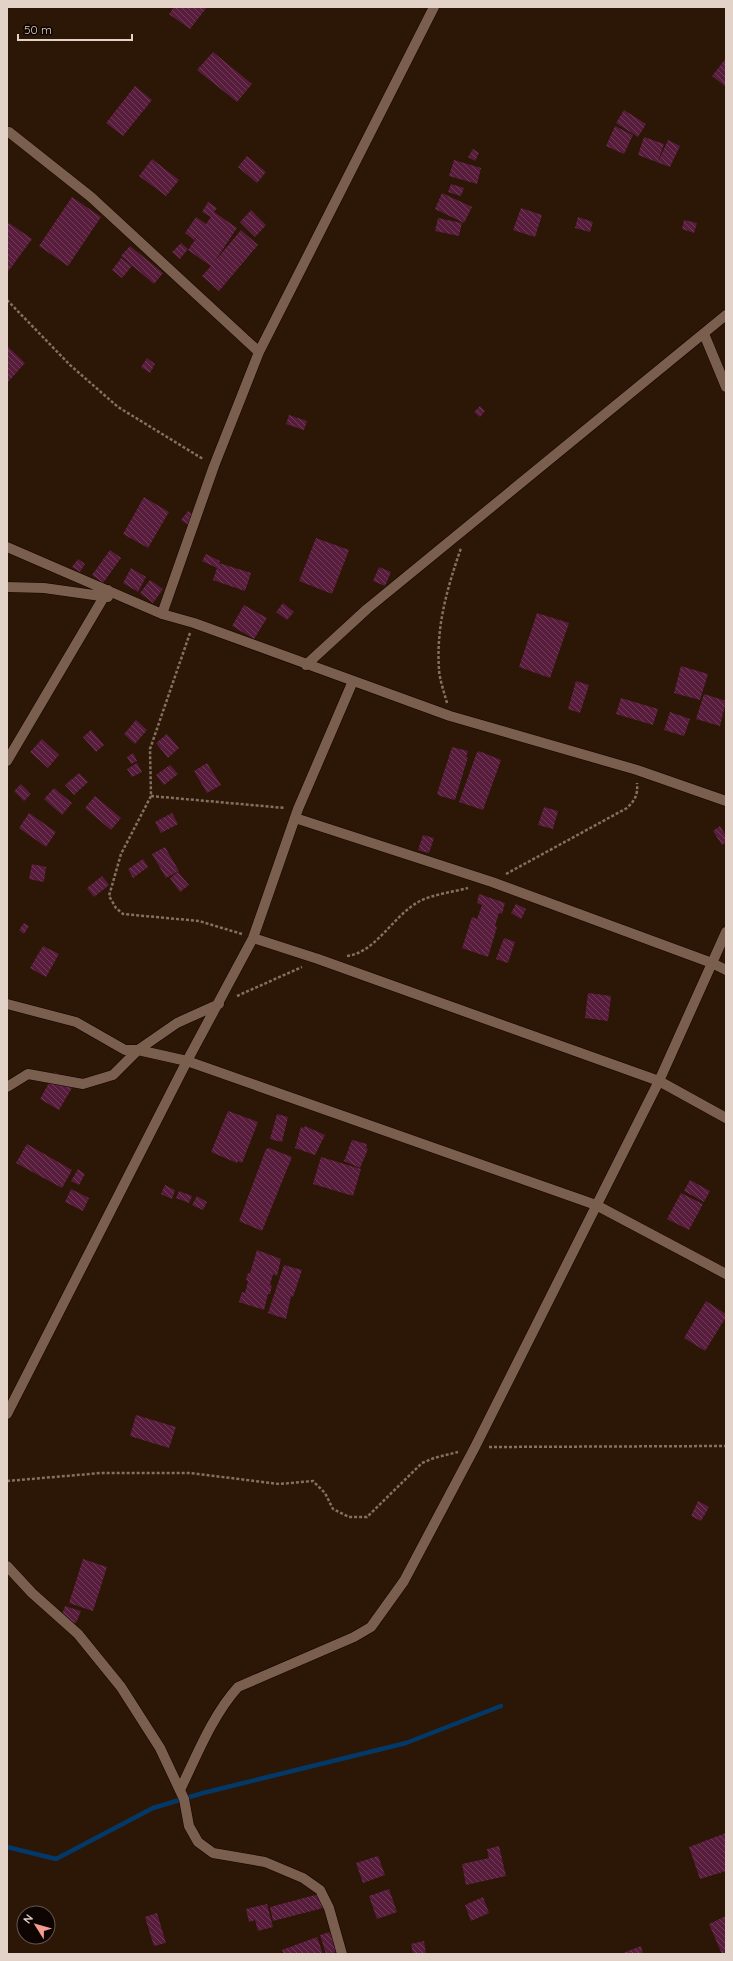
<svg xmlns="http://www.w3.org/2000/svg" width="733" height="1961" font-family="Quicksand,sans-serif">
	<style>
		.lines { fill: none; stroke-linecap: round; stroke-linejoin: round }
		.stream { stroke: #033968; stroke-width: 4.5 }
		.building { fill: url(#building-back-hatch) }
		.street-casing { stroke: #130200; stroke-width: 11 }
		.path { stroke: #837063; stroke-width: 2.5; stroke-dasharray: 3 2; stroke-linecap: butt }
		.street { stroke: #7b5f4e; stroke-width: 10 }
	</style>
	<defs>
		<pattern id="building-back-hatch" width="6" height="6" patternUnits="userSpaceOnUse"><rect width="6" height="6" fill="#581c3d"/><path d="M-1 5l2 2M0 0l6 6M5-1l2 2" fill="none" stroke="#703c58"/></pattern>
	</defs>
	<rect width="100%" height="100%" fill="#2c1606"/>
	<g class="lines">
		<!-- stream -->
		<path class="stream" d="M7,1847L56,1859L153,1808L203,1793L406,1743L501,1706"/>
	</g>
	<!-- building -->
	<path class="building" d="M174,7H207L190,29L169,14Z
		M213,52L252,84L237,102L197,70Z
		M726,58V87L712,76Z
		M135,86L152,100L123,136L106,123Z
		M624,110L646,124L638,137L616,123Z
		M615,126L633,135L624,154L606,146Z
		M644,137L664,144L658,162L668,140L680,146L670,167L638,155Z
		M473,149L479,153L475,161L468,157Z
		M247,156L266,172L257,183L238,167Z
		M152,159L179,180L166,196L139,176Z
		M454,160L481,168L477,184L449,176Z
		M451,184L464,188L461,196L448,192Z
		M442,193L472,207L464,223L435,209Z
		M72,197L101,217L68,266L39,246Z
		M208,202L217,208L214,212L237,228L215,261L241,230L258,245L219,291L202,276L211,266L188,250L199,234L194,240L185,233L196,217L206,224L211,217L202,212Z
		M521,208L542,215L535,237L513,230Z
		M251,210L266,225L255,237L240,222Z
		M578,217L593,222L590,232L575,228Z
		M438,218L462,223L459,236L435,231Z
		M684,220L697,223L694,233L682,229Z
		M9,223L32,239L7,273V226Z
		M181,243L188,249L180,259L172,252Z
		M130,246L163,273L154,284L121,256Z
		M121,258L132,266L122,278L112,270Z
		M7,346L25,363L7,383Z
		M147,358L155,364L150,373L141,367Z
		M480,406L485,411L480,417L474,412Z
		M289,415L307,421L304,430L286,424Z
		M144,497L169,512L148,548L123,534Z
		M188,511L197,517L190,526L181,520Z
		M316,538L349,550L332,594L299,581Z
		M110,550L121,558L103,583L92,575Z
		M206,554L220,561L219,563L251,573L245,591L213,580L217,568L202,561Z
		M78,559L85,564L80,572L72,567Z
		M379,567L391,572L385,586L373,581Z
		M131,568L146,577L138,592L123,583Z
		M150,580L163,589L153,603L140,593Z
		M283,603L294,612L287,620L276,612Z
		M244,605L267,618L254,639L232,626Z
		M537,613L569,623L550,678L519,667Z
		M681,666L708,674L700,700L674,693Z
		M576,681L589,685L580,713L568,709Z
		M704,694L726,701L720,726L696,719Z
		M621,698L658,709L653,725L616,714Z
		M670,712L690,719L684,736L664,730Z
		M136,720L147,730L135,744L124,734Z
		M91,730L104,745L96,752L83,737Z
		M167,734L179,748L168,758L156,743Z
		M42,739L59,755L48,768L30,752Z
		M452,747L468,751L466,757H468L455,800L440,796L437,794Z
		M479,751L501,760L483,810L459,802L477,752L478,753Z
		M133,753L137,761L131,764L127,757Z
		M137,763L142,772L132,777L127,769Z
		M207,763L221,785L207,793L194,771Z
		M170,765L178,774L164,785L156,775Z
		M79,773L88,782L74,795L65,785Z
		M21,784L31,794L24,801L14,791Z
		M54,788L72,803L62,815L44,799Z
		M95,796L121,818L111,830L85,808Z
		M544,807L558,811L553,829L538,825Z
		M29,813L56,832L46,847L19,828Z
		M172,813L178,824L161,833L155,822Z
		M720,826L726,836V842L722,845L713,831Z
		M423,835L434,838L429,853L418,850Z
		M165,847L179,871L166,878L152,854Z
		M143,859L148,867L133,878L128,869Z
		M32,864L46,867L44,882L29,879Z
		M178,872L189,885L180,892L170,878Z
		M102,876L109,885L94,897L87,888Z
		M479,894L505,903L502,914L499,913L495,926L497,927L488,957L462,948L472,917L477,919L482,905L477,903Z
		M516,904L526,909L521,919L511,913Z
		M24,923L29,926L24,934L19,930Z
		M504,938L515,942L508,963L496,959Z
		M43,946L59,954L46,977L30,968Z
		M588,993L611,996L608,1021L585,1018Z
		M55,1072L75,1083L59,1110L40,1099Z
		M228,1111L258,1122L242,1163L238,1161L237,1163L211,1152Z
		M277,1114L288,1117L282,1142L270,1139Z
		M305,1126L325,1135L315,1155L295,1148L301,1127L304,1128Z
		M352,1140L367,1144L366,1148L368,1149L360,1168L344,1161Z
		M27,1144L72,1170L62,1188L16,1163Z
		M269,1148L292,1157L262,1231L239,1221L266,1149Z
		M321,1157L361,1169L353,1196L313,1184Z
		M78,1169L85,1174L79,1185L71,1181Z
		M690,1180L710,1191L704,1202L684,1191Z
		M165,1185L175,1190L172,1199L161,1194Z
		M71,1189L89,1198L83,1211L65,1202Z
		M179,1191L192,1196L189,1203L176,1198Z
		M681,1193L703,1204L689,1230L667,1219Z
		M197,1196L207,1202L203,1210L192,1205Z
		M257,1250L281,1259L277,1276L273,1274L270,1285L272,1286L270,1294H268L264,1310L239,1302L242,1292L245,1293L248,1281L246,1280L248,1273H250Z
		M284,1265L302,1270L293,1297L291,1296L286,1319L268,1313Z
		M706,1301L726,1314V1317L705,1351L684,1338Z
		M136,1415L176,1427L169,1448L130,1436Z
		M698,1501L709,1507L701,1521L691,1516Z
		M83,1559L107,1567L93,1611L69,1603Z
		M65,1606L81,1611L76,1623L61,1618Z
		M726,1833V1871L700,1879L689,1847Z
		M499,1846L506,1876L466,1885L462,1864L489,1858L487,1849Z
		M378,1856L385,1875L363,1883L356,1863Z
		M389,1889L397,1912L377,1919L369,1896Z
		M319,1894L323,1908L273,1921L270,1907Z
		M483,1897L489,1913L471,1921L465,1905Z
		M267,1904L273,1927L258,1931L255,1920L249,1922L246,1909Z
		M157,1913L166,1943L154,1946L145,1917Z
		M726,1916V1954H722L709,1924Z
		M330,1932L337,1952L326,1954L320,1935Z
		M317,1937L323,1954H284L282,1950Z
		M424,1941L426,1954H413L411,1944Z
		M641,1946L643,1954H623V1953Z"/>
	<g class="lines">
		<defs>
			<path id="street" d="M9,132L91,197L259,352
				M704,334L726,387
				M7,547L162,614L194,623L450,716L637,770L726,801
				M7,587L44,588L108,597
				M162,614L214,466L259,352L434,7
				M306,665L367,609L726,315
				M7,761L108,590
				M295,818L492,882L712,963L726,970
				M253,938L318,959L659,1081L726,1118
				M7,1004L76,1022L125,1050H138L187,1061L596,1205L726,1274
				M7,1087L28,1074L83,1084L113,1075L138,1050L177,1023L219,1004
				M7,1414L187,1061L253,938L298,809L353,681
				M7,1566L32,1593L78,1634L121,1687L160,1748L184,1799L189,1826L198,1842L213,1853L265,1862L303,1878L320,1890L329,1908L342,1954
				M180,1790C197,1755 212,1716 238,1687L354,1637L371,1627L404,1581L475,1447L659,1081L726,932"/>
		</defs>
		<!-- street casing -->
		<use href="#street" class="street-casing"/>
		<!-- path -->
		<path class="path" d="M7,300L70,365L118,407L203,459
			M190,633L150,749L151,796L121,854L109,896L116,908L123,914L199,921L242,934
			M447,703C444,692 440,681 439,670C436,626 447,589 461,548
			M151,796L285,808
			M506,874L627,808C635,800 638,795 637,783
			M347,956C377,952 393,915 420,901C434,894 453,892 468,888
			M237,996L302,967
			M489,1447L726,1446
			M7,1481L101,1473H190L279,1484L313,1481L325,1493L333,1509L349,1517H367L422,1463L434,1458L458,1452"/>
		<!-- street -->
		<use href="#street" class="street"/>
	</g>
	<!-- border -->
	<rect width="733" height="1961" fill="none" stroke="#e2d2c8" stroke-width="16"/>
	<!-- north arrow -->
	<g transform="translate(36 1925) rotate(307)"><circle r="19" fill="#0e0502" stroke="#635751"/>
	<path d="M0-3L7 15L0 10L-7 15Z" fill="#f59c90"/>
	<text y="-6" font-size="11" font-weight="bold" text-anchor="middle" fill="#e2d2c8">N</text>
	</g>
	<!-- scale -->
	<path d="M18 34v6h114v-6" fill="none" stroke="#e2d2c8" stroke-width="2"/>
	<text x="24" y="34" font-size="12" fill="#e2d2c8" stroke="#0e0502" stroke-width="3" paint-order="stroke">50 m</text>
</svg>
